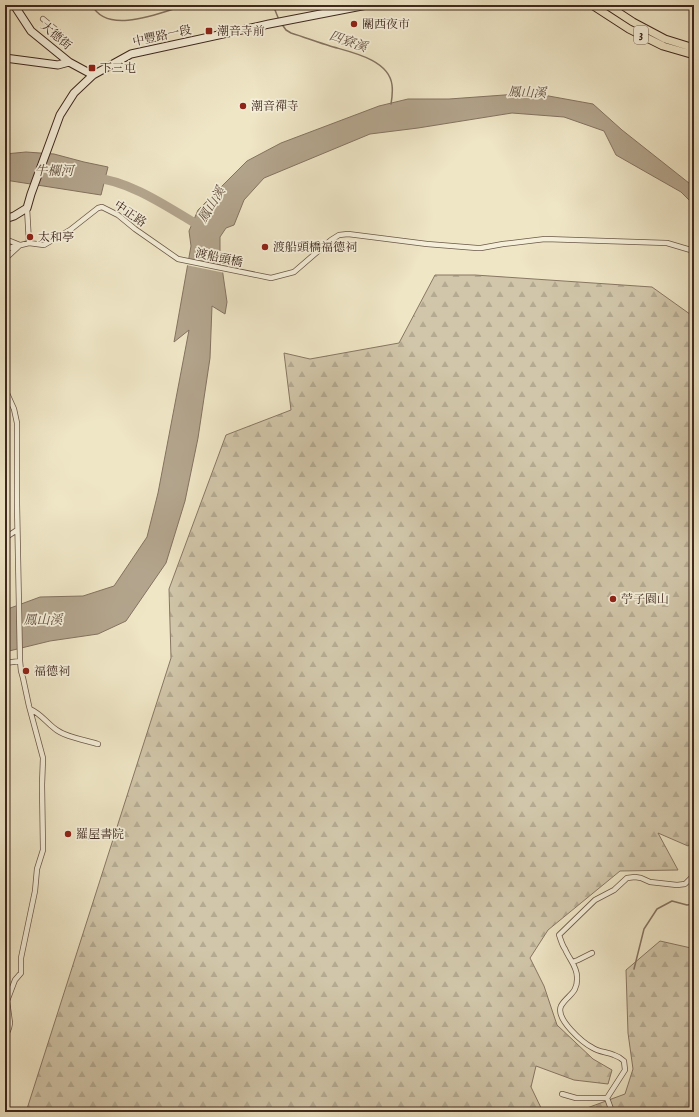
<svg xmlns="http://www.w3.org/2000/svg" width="699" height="1117" font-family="'IM FELL English','Noto Serif TC',serif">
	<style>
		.forest { fill: url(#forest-firs); stroke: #887764 }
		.water { fill: #b3a58d; stroke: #847361 }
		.pier { fill: #efe6c6 }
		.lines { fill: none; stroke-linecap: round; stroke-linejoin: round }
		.stream { stroke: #847361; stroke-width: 1.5 }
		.river { stroke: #b3a58d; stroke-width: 9 }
		.street-casing { stroke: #6a5848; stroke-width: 6 }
		.secondary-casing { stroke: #3e281e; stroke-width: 9 }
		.primary-casing { stroke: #3e281e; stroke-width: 9 }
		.street { stroke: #f5efda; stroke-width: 4.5 }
		.secondary { stroke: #f5efda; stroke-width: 7 }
		.primary { stroke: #efe6c6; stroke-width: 7 }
		.poi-dot { fill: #8f2418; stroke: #f5efda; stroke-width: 1.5 }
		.labels { text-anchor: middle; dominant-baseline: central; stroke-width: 3.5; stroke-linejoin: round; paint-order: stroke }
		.shield { fill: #f5efda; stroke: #756456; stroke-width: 1 }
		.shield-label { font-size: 11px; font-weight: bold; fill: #3e281e }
		.poi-label { font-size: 12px; fill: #3e281e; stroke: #f5efda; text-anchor: start }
		.street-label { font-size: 12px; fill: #3e281e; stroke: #f5efda }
		.water-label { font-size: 13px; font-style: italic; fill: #614e3f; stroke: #f5efda }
	</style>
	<defs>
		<pattern id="forest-firs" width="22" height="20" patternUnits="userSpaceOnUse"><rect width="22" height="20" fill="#d1c6a9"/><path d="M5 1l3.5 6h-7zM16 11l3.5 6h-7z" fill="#b4aa91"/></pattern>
	</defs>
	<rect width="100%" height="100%" fill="#efe6c6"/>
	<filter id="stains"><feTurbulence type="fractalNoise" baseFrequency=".005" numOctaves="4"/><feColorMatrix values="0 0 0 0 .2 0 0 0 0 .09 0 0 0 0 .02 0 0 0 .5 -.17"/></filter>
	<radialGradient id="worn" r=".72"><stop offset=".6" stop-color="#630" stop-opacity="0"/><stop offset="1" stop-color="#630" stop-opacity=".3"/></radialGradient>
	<!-- forest -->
	<path class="forest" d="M435,275H475L652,287L694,317V842L688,846L658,833L678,870L620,871L548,930L530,958L544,986L557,1025L593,1059L612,1070L608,1084L574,1080L536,1066L531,1087L543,1112H26L171,658L169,589L226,435L291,410L284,353L310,359L399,343Z
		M694,917V1112H587V1108L625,1094L633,1069L628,1033L626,970L660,941L691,948L690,918Z"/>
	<!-- water -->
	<path class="water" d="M532,93L593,104L622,130L694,187V205L681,192L616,155L604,131L564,117L512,113L418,128L370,134L264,178L244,200L234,225L226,228L220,237V254L227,302L225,314L212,306L210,358L198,438L185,501L166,563L126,621L98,634L50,641L5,652V610L40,597L83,596L114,586L147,537L158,493L189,330L174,342L191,246L189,231L198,210L247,161L281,143L379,106L408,99H449Z
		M26,152L54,154L84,162L108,167L101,195L5,180V154Z"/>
	<!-- pier -->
	<path class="pier" d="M187,258L224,266L225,273L186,265Z"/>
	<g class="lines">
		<!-- stream -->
		<path class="stream" d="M92,5C107,36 162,12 186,5
			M273,5L279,20
			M281,23L286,30L291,33C304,37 317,42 330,46C350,52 389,59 392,85C393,92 392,98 391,104
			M634,969L644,929L657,909L672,901L687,905L694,904"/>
		<!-- river -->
		<path class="river" d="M94,178C130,180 172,210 203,228"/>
		<defs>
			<path id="street" d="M43,19L61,34
				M27,208L29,243
				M5,239L20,245L5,259
				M5,249L29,243L44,245L70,230L98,208L102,207L118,215L135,229L178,259L271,278L294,272L331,240L339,235L348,234L427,244L477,248H481L503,244L545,239L667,243L694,251
				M5,389L14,409L17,423V504L20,661L21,671L23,678L29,706L43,758L42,785L43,850L37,869L35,891L21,958V973L15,980L7,1001L10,1023L9,1028L5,1038
				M5,538L17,530
				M5,663L20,661
				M30,709C41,714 45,721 54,728C64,737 85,740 98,744
				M573,962L578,960L592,953
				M562,1094L576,1098H607
				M607,1098L625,1070L624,1061C621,1058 617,1056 614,1055C607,1052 599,1052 593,1048C583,1043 555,1019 561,1006C567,995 578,994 577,977C577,966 569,959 565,949C562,945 561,940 559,935L595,900L614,890L627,878L635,877L641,878L650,882L677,885L685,884L694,875
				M607,1098L611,1109L615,1112
				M5,1110L10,1112"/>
			<path id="secondary" d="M14,5L31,31L69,62L93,75
				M5,58L58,65L69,62
				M5,219L14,216L27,208L31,194L60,115L74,93L93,75L131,54L269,24L367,5"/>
			<path id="primary" d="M592,5L629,29L663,46L694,55
				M607,5L633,22L665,39L694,48"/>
		</defs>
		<!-- street casing -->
		<use href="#street" class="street-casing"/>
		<!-- secondary casing -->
		<use href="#secondary" class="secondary-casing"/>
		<!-- primary casing -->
		<use href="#primary" class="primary-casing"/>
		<!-- street -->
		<use href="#street" class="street"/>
		<!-- secondary -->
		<use href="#secondary" class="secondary"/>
		<!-- primary -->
		<use href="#primary" class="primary"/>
	</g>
	<!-- markers -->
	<g class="poi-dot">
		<circle cx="354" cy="24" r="4"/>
		<rect x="205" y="27" width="8" height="8" rx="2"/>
		<rect x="88" y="64" width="8" height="8" rx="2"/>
		<circle cx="243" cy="106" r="4"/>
		<circle cx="30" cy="237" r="4"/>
		<circle cx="265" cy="247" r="4"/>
		<circle cx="613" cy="599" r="4"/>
		<circle cx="26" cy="671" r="4"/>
		<circle cx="68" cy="834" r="4"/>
	</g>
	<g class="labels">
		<!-- shield labels -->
		<rect class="shield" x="634" y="26" width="14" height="18" rx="3"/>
		<g class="shield-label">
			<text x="641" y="35">3</text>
		</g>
		<!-- poi labels -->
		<g class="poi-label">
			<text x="362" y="24">關西夜市</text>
			<text x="217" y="31">潮音寺前</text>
			<text x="100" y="68">下三屯</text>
			<text x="251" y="106">潮音禪寺</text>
			<text x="38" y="237">太和亭</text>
			<text x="273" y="247">渡船頭橋福德祠</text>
			<text x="621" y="599">苧子園山</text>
			<text x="34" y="671">福德祠</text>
			<text x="76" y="834">羅屋書院</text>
		</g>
		<!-- street labels -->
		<g class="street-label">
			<text transform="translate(56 36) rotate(40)">大德街</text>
			<text transform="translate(162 36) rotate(-12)">中豐路一段</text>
			<text transform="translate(130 214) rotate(35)">中正路</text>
			<text transform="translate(219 258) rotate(12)">渡船頭橋</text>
		</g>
		<!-- water labels -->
		<g class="water-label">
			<text transform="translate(348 42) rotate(19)">四寮溪</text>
			<text transform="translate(527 93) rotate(2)">鳳山溪</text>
			<text x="54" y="171">牛欄河</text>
			<text transform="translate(212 205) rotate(-58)">鳳山溪</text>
			<text x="43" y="620">鳳山溪</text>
		</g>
	</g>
	<!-- margin -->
	<rect width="699" height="1117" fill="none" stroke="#efe6c6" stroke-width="20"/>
	<rect x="6" y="6" width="687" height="1105" fill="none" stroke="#3e281e" stroke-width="2"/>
	<rect x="10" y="10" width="679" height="1097" fill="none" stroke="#3e281e"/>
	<rect width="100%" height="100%" filter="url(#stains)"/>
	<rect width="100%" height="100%" fill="url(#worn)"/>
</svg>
